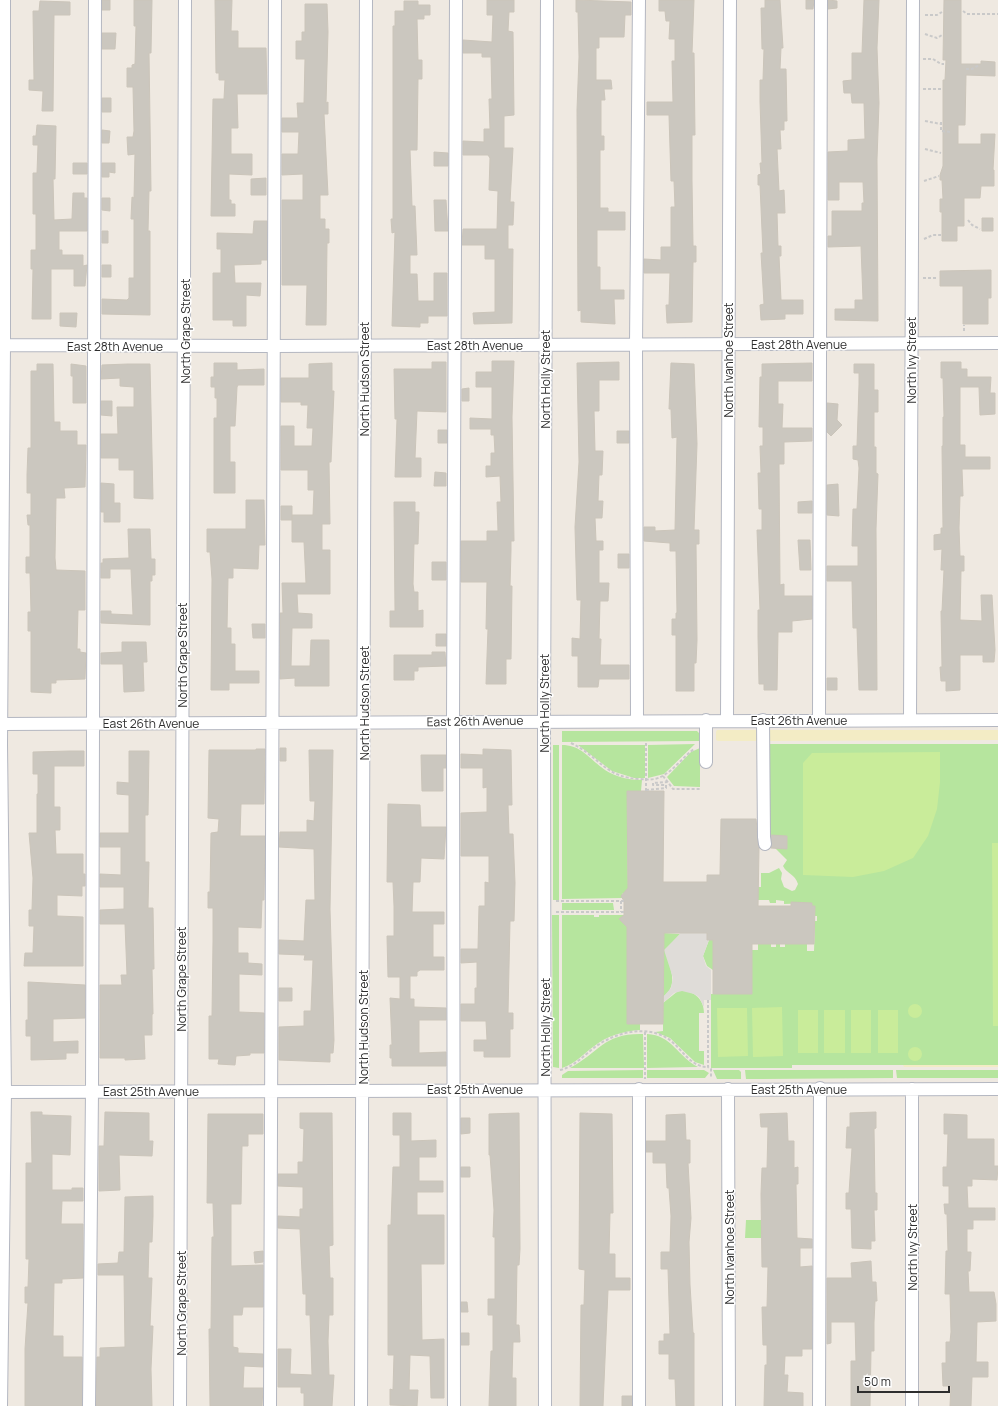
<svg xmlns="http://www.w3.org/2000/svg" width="998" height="1406" font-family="Manrope,sans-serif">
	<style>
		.green { fill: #b6e59e }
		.sand { fill: #f3ecc5 }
		.pitch { fill: #c9ec9a }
		.plaza { fill: #dfdcd8 }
		.building { fill: #cbc7bf; stroke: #cbc5ba }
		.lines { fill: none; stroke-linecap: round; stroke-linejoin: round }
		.minor-casing { stroke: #b4b7c1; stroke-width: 14 }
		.path { stroke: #c9c9c9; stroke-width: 2; stroke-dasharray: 3 2; stroke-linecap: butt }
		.minor { stroke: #fff; stroke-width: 12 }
		.labels { text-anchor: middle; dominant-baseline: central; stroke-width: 3; stroke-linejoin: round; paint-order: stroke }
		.street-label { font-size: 12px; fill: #2e2e2e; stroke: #fff }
	</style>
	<rect width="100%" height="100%" fill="#efe9e1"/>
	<!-- green -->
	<path class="green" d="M562,731H697L700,734V741L562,742Z
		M695,744L664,774L648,778V745Z
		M767,744H998V1065H792V1068H711V994H752V950H758V944H771V947H776V944H780V947H785V944H807V951H814L815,921H817V916H815V906H812V903L784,904V901L776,900V903H770L769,900H758V887H761V873H769L779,868L782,873L781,879L784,887L792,891L795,890L798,884C795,874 787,874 783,866L787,860L768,841Z
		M553,745H559V900H553Z
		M562,745C582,745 590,760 605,770C616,777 629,780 642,780L641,791H627L628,891L622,894V898L562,899Z
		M578,745H645V778H634L612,771Z
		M700,748V787L674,786L667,777L691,752Z
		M562,903H613L614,910H562Z
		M552,915H559V1068L553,1067Z
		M562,915H594V917H599V915H624L627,924V1024H640V1030C624,1031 606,1036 593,1047C583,1054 575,1064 562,1068Z
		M664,933L680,934L665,950C669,965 680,985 663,997Z
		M709,940H713V970L707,966L703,956Z
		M678,991C692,989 704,998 704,1013H699V1051H704V1065L695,1062L670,1038L655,1032L663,1031V1003Z
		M643,1034L644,1068H570C600,1052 603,1033 643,1034Z
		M647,1034C672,1035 678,1057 698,1067L647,1068Z
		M643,1070V1078H562V1075L568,1071Z
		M647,1070H704L709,1073L705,1078H647Z
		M713,1070H739L741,1072V1079H717Z
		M745,1070H893V1078L746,1079Z
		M896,1070H998V1078H897Z
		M746,1220H761V1238H745Z"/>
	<!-- sand -->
	<path class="sand" d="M717,730H757L758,741H718L716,740V732Z
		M770,730H998V740L767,741Z
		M903,1065H998V1067H904Z"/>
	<!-- pitch -->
	<path class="pitch" d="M940,752V782L937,809L928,836L913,858L884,871L853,877L803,875V763L812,753Z
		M992,843H998V1026H993Z
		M908 1011a7 7 0 1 1 14 0a7 7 0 1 1-14 0Z
		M782,1007L783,1056L753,1057L752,1008Z
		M717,1008H747L748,1056L718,1057Z
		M798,1010H818V1053H798Z
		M824,1010H845V1053H824Z
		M851,1010H871V1053H851Z
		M878,1010H898V1053H878Z
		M908 1054a7 7 0 1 1 14 0a7 7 0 1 1-14 0Z"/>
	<!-- plaza -->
	<path class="plaza" d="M679,933H707V940H709L703,956L706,966L711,970V1000H704V1007L699,997L694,994L682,991L674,993L663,1003V997L671,988L673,978L664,950L680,934Z"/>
	<!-- building -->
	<path class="building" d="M102,0H110V10H102Z
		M134,0H152L151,53H149L151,191H149L148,231H150V315L102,314V299L127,300L129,298V278H134V219H131L132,197L134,198L135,154L128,155L127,137H133L134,131L133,87H127V68H132V65L135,64L136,26H134Z
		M215,0H232L231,31H238V48H266L267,94H237L238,128H231V154H252V175L229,174V200H231V204H235V216H211L213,99H224L225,80H219V73H216Z
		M487,0H514V12H509L508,31L513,32L514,115L504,116V148H513L510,202H514L513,225H508V249H513L512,323L474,324L473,313L495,312V259H485V245H462L463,229H497L498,191L489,190L490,158L488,155H463V141L484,142V129H490L489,99H492L491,57H482V53H463V40L492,42L493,15H487Z
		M576,0L631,2V15H625L624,37H599V48H596V80H611L612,89H604L605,100H601V136H604V150H600V208H608V212H625V230H597V267H600V290H624V299H614L615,324L581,322V310L578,311L577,110L579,57L578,12H576Z
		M659,0H694L692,53H694L695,135H692V181L693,246H696V262H693L692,322L667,323L666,305H669L670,273H644V259L661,260V247H671V207H675L674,181H671L669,115H647V102H673L672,61H675V39H669L670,21H666L665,11H659Z
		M765,0H780L783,48H781L780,69H786L787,121H784V130H780L781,149H777L779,191L784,190L785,213H777L778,246H781V256H779L781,300H803V314H785V319L761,320L760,305L764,304L761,253H763L760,185H758V175L761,174L760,163H762L760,101V80H763L764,49H762L761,8H765Z
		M806,0H814L813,9H806Z
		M828,0L837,1V8L828,9Z
		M864,0H879L877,48L879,103L877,159L878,321L835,320V309H855V300H863L861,246L828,247V236H832V211H862V203H864L863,182H839V200H828V152L848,151V140L865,139L864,103H852L851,93H844L843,81L852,80V53H862Z
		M944,0H961V64H981V61L995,62V76L966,75L965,125H958V144H981V134H995L993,170H994V186H981L980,198H964V226H957V241H942V212H940V199H943L942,180H940V175L943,166V80H945L946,60H943Z
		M40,1L70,2V15H54L53,111H42L43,91L29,90V80H34L33,11H39Z
		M404,1H418V5H430V15H424V19H417L418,60H422V79H418L417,150H410L412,206H415L417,255H410V274H417L418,301H434V273H447V316H428V323H420V327L392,326L395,232L392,233L391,219H393V26H395V11H404Z
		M305,4H327L328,32L326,103L328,102V114H324L328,195H320V219H325V229H329V243H327L326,325H306L307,285H282V200H303V174L282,175V154H298L299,132H282V118H298L297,103H304L305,59H296V41H302V32H305Z
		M102,33H116L115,49H102Z
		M102,98H111V112H102Z
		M37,125L56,126L55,179H53L54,220L72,219L73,193H84V198H87V231H59V250H62V255H83V266L87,265L85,286H74V269H51V319H32L33,269H31V250H36V214H33V173H37L38,145H33V136H36Z
		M102,130L110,131L109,143H102Z
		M434,152L448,153V166H434Z
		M73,163H87V174H73Z
		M102,163H115V173L109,172V177H102Z
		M266,178V195H251V179Z
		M102,198H110V211L102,210Z
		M434,200H446L448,231H435Z
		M982,218H993V231H982Z
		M254,221H267V260H261V264L234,265L235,283H261L260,296L246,295V326H233V320H213V273H221V249H217V233L253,234Z
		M102,231H108V243H102Z
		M102,265H111V277H102Z
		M991,270V298H988V324H963V286H940V271Z
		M60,313H77L76,327L60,326Z
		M492,361H514L512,417L514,541H511V550L510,586H512L511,659H506V684H486L488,629H486L487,582H461V541H487V531H498L497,502H501L500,476L486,477V466H491V453H495L494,435H491V429H470V418L492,419V387H476V372H492Z
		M432,362H446V412L417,411L415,458H421V477H395L397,419H395L394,369H432Z
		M619,362V380H599V411H594L595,451H603L602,475H599L598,501H603L602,518H595L596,541H603V550H599V583H609L608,601H600L599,639H601L600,665H629V679H599L598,687H578V656H572V638L580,639L581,600H577L575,527L579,462L577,363Z
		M941,362H961V369H967V377H991L990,393H995V414L980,415L979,387H960V445H965V457H990V469H962L963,496H960L959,528L960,556H964V571H961L960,620L982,621L981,595H992L995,650L994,662H983V655H960V690L946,691V681H941L940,667H942L941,611H942L944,570H941L942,549L934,550V535L941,534V528H943L942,446H943V417H944L943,378H941Z
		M214,363H237V370L264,369V385H238L237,387L235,426H230V462H235V493H214V418H217V398H215V387H211V377H214Z
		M332,363V391H334L331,462H329L330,524H322V550H330V594H297L298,613L312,614V628H292L291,666H310L311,640H329V686H295V678L280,679V613H283L282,583H306L304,542H292V515H313L314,490H308V470H281V426H294V446H312L313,428H307L308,405H301V402H281V378H309V364Z
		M671,363L694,364L697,444L694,530H699V544H696L697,640L696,663H694V691H676V635H672V619H676V613H677L676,551H670V543L644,541V527H655V531L675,530L677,437L672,438L671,409H669Z
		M812,363V381H778V404H783L782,428H812V441L784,442V464H779L780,585L784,584V596H812V619L792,621V632H778L777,690H764V684H759L758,636V610H760L757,530H762V509H759L758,473H761L760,446H763V427H759L760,377H762V364Z
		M37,364H53L54,422H60V431H77V445H86L85,487L64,488L65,498H56L55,558L56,570L85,571V610H78L77,649H80V652L86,653L85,679L56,680V683H51V693L31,692V631H28V612H31L30,573H26V557H30V525H28L27,515H31V493H27V475L28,448H31V371H37Z
		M71,364L86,366V403H73V376H71Z
		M128,364H150L153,499L134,498V470H119V458H101V434H118L117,407H134V387L120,386V378L101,379L102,365Z
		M854,364H874V390H878V412H874V447H876V473L878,474L876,529L877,690H859L857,628H853L852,581H827V566H858V546H852L853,509H857L859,468L858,460L853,459V446H857L859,385V373H854Z
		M469,388V401H462V389Z
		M101,401H112V416L101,415Z
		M827,403L838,404L837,420L842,425L831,436L827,432Z
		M438,430H447V443H438Z
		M617,431H629V443H617Z
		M435,472L446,473V486H434Z
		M101,483L114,484V503H120V522H104V512H101Z
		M838,484L839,516L827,515V485Z
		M246,500H264L265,545H259L258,569L233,568V578H228L227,628H231V644H235V671H259V683H229V690H211L212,579L210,552H207V529H246Z
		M812,501V513H798V502Z
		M394,502H415V512H419L418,544H414L413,584L414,592H418V611L423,610V627H390V611H395Z
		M281,506H292V520H281Z
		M128,529H150L151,559H155V575H152V581H150V625L101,623V611H111V614L133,615L131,569H110V578H101V563H103V559L129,558Z
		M798,540H810L811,570H800Z
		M618,554H629V568H618Z
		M432,562H446V580H432Z
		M252,624H265V638H253Z
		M436,634H446V646H436Z
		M122,642H146L147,662H143L144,691L124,692L123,664H101V653L122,652Z
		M432,652H445L446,666L418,667V671H414V680H394V655H432Z
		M827,678H837V690H827Z
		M280,748H286V761H280Z
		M256,749H265L264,804H241L240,836H265L264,900H262L261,928L238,927V953H248V963L262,964V975L239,974V1012L264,1013V1053H250V1055L236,1056L235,1065L218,1064L219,1059H209V1016H212L213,942V908H208V892H210L211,833L218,832L219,819L208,818L209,750H256Z
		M483,749L511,750L512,805H508L509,834H513L515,883L514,921H510L508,1013H513V1029H510V1057H484V1051H474V1040H487L486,1021H461V1004H475V988H477V962L461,963V949H478L479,906H485V882L489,883V856H461V813L487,812V787L483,788V768H461V754L483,755Z
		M309,750H333L330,909L334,1040L333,1053H330V1062L279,1060V1027L304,1026V1011H311L313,960H304L305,955L279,954V940L304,941L306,900H315L314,849L279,847L280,832H307V820L314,821L315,801H310Z
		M70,751H84V766H54V807H60V830H55L56,854H83V874H85V886H82V896L57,895V916L83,917V966H24L25,953H33L34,926H29V910H32L33,878L29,833H37V794H38V774H33V752Z
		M129,751H149L148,815H145V862H149L148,908H153L154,969H152L153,1014H152V1035H144L145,1059L125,1060V1058H100V985H122L121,975H127L125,924H100V910L124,909V887H100V874L121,875V847H100V833H129V795L117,794V782L129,783Z
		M421,755H446V768H443V791H422Z
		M627,791H664L663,882H707V875H720L721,819H756L759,848L758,906H791V902L812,903V906H815L814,944H752V994H713V940H707V933H664L663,1024H627V927L619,919L624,915V901L621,896L628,888Z
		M388,804L420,805L421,827H446L444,859L421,858L420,882H413L412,912H444V924H433V957H444V970H420L417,972V976H410V999H414V1007L446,1008V1020H419V1053L446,1052V1066H392V1058H390V1045H392L390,998L400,999V977H388L387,936H394V906L393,882H387Z
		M771,835L787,836V849L771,848Z
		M28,982L85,985V1018L53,1019V1042L78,1041V1053H66V1059L31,1060V1036H26V1020H28Z
		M279,988H292V1001H279Z
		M31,1112H42V1115L71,1116L70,1155L52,1154V1190H72V1188H83V1201H62L61,1224H83V1278L62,1279V1283H54L53,1336H63V1357H82V1406H25V1349L28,1303H25V1287H28L29,1259H26V1163H32Z
		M105,1112L149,1113V1141H153L152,1156L119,1155L120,1190L99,1191V1146H104Z
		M876,1112V1128L874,1129L875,1193H877V1210H874L875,1241H871V1249L852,1248L851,1209H846V1193H849L852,1148H846L847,1127H850V1113Z
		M300,1113H332L333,1245L329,1246L330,1278H333V1315H329L328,1341L329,1375H334L332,1406H304V1393H301V1387H278V1349H291L290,1374L312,1375L310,1315H306V1294H303L300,1229L278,1228V1216L300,1217V1209H303V1187L278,1186V1174H298V1162H303L304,1129L300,1128Z
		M393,1113H411V1141L436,1140V1157H419V1181H443V1192H417V1215H444V1264H421L422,1340L444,1339V1398H431L430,1356L410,1355L409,1390H418L417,1406L390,1405V1389L393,1390L394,1355H388V1225H391L393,1167H400V1135H393Z
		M519,1113L520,1249L519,1265H517L516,1325H519L520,1342H513L512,1378H516V1406H489L491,1351H493V1315H488V1299H495V1237H493L494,1210L490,1155H489V1114Z
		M580,1113L612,1114L613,1213H610L609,1254H615V1278H630V1290H608L603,1406H580L581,1305H584L585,1270L579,1269Z
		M787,1113L788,1141H794V1168L798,1167V1184H796L797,1238L812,1239V1248H800V1267L812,1266V1349H802V1356H785L784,1375H788L787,1392L803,1393V1406H764L765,1365H767V1345H763L762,1307H767L768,1267H762L761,1194L762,1168H767L768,1127H761L760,1114Z
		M208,1114H263V1134H248V1146H242L241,1204H231V1266L263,1265V1307H243L242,1315H233V1347L238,1348V1353L263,1354V1367L244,1366L243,1388H263L262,1406H210L209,1329H211L212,1237H214L213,1203H207Z
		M685,1114L686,1140H690V1163H688L691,1218L689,1242L690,1285L693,1333H694V1406H676L675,1379H669V1354H659V1341H664V1334H670L668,1269H661V1252H670L671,1216L669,1188H667L666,1163H653V1152H646V1141H666V1115Z
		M944,1114L967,1115V1139H994V1166H998L997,1180L972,1179V1186H967L968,1208H995V1220H973V1229H967V1252H971L970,1271H968L969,1292H994L996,1304V1321L977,1322L976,1362H988V1377H972L971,1406H950L951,1386H943L942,1363H946V1342H950L951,1332L950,1294H945L946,1251H948L947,1214H945L944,1204H949V1186H943V1167H947L948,1134H944Z
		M461,1118H470V1133L461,1134Z
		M461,1167H470V1177H461Z
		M153,1196V1216L152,1242H149L148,1278H152L150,1326H153L151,1369L152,1406H96L97,1357H100V1348L125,1347L124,1275H98V1264L118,1263L119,1252H124L125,1197Z
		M263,1251V1262L255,1263L254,1252Z
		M871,1261L872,1282H876L877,1301H875L874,1322V1351H871L870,1406H851V1361H856L855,1322H831V1343L827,1344V1278H852L851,1263Z
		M461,1302H467L468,1312H461Z
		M461,1333H469V1345H461Z
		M622,1396H632V1406H622Z"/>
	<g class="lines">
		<defs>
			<path id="minor" d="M0,345L273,346L998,343
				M637,720L636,344L639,0
				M706,720V762
				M727,720L730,0
				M763,720L764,837L765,844
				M819,720L821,0
				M910,720L913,0
				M0,724L998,720
				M728,1089L729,1406
				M912,1089V1406
				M0,1092L998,1089
				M1,1406L5,1092L1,744L4,345V0
				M89,1406L92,1091L95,0
				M180,1406L185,0
				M270,1406L275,0
				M361,1406L366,0
				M454,1406L453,721L456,0
				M545,1406L544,721L547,0
				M639,1406V1089
				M819,1406L820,1088"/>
		</defs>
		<!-- minor casing -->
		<use href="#minor" class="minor-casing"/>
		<!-- path -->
		<path class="path" d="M963,11L967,14H998
			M925,15H937L942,12
			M925,34L937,38L942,35
			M923,59H933L941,64H944
			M966,69H972L979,65
			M923,89H942
			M925,121L941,124
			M941,122V131L951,132
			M925,149L941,153
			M924,181L939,176
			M968,220L972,225L980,229
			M924,239L933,235H941
			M923,278H936
			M964,331V325
			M571,743C599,756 605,778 640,779C649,780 657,780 664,775C676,768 683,757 694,749
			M646,743V791
			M663,776L673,789H700
			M646,790L666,788V785H653V783L667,782
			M556,901H624
			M621,901V912
			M556,912H624
			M708,1000V1067L711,1069V1078
			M645,1032V1079
			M560,1070C574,1067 584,1055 595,1047C614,1033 644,1025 665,1037C681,1045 688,1067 708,1067"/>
		<!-- minor -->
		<use href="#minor" class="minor"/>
	</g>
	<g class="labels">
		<!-- street labels -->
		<g class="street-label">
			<text transform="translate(185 331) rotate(-90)">North Grape Street</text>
			<text x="799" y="344">East 28th Avenue</text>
			<text x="475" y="345">East 28th Avenue</text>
			<text x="115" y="346">East 28th Avenue</text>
			<text transform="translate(728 360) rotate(-90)">North Ivanhoe Street</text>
			<text transform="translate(911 360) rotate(-90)">North Ivy Street</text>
			<text transform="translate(364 379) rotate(-90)">North Hudson Street</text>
			<text transform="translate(545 379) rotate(-90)">North Holly Street</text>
			<text transform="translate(182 655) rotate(-90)">North Grape Street</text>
			<text transform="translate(364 703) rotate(-90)">North Hudson Street</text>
			<text transform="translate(544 703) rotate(-90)">North Holly Street</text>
			<text x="799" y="720">East 26th Avenue</text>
			<text transform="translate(475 721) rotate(-1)">East 26th Avenue</text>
			<text x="151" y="723">East 26th Avenue</text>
			<text transform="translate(181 979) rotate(-90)">North Grape Street</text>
			<text transform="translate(363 1027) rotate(-90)">North Hudson Street</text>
			<text transform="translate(545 1027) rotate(-90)">North Holly Street</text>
			<text x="475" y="1089">East 25th Avenue</text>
			<text x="799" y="1089">East 25th Avenue</text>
			<text x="151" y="1091">East 25th Avenue</text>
			<text transform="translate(729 1247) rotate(-90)">North Ivanhoe Street</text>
			<text transform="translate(912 1247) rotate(-90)">North Ivy Street</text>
			<text transform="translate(181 1303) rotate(-90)">North Grape Street</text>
		</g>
	</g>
	<!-- scale -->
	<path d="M858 1386v6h91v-6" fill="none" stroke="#2e2e2e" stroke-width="2"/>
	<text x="864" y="1386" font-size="12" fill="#2e2e2e" stroke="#ffffff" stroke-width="3" paint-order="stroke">50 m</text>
</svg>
